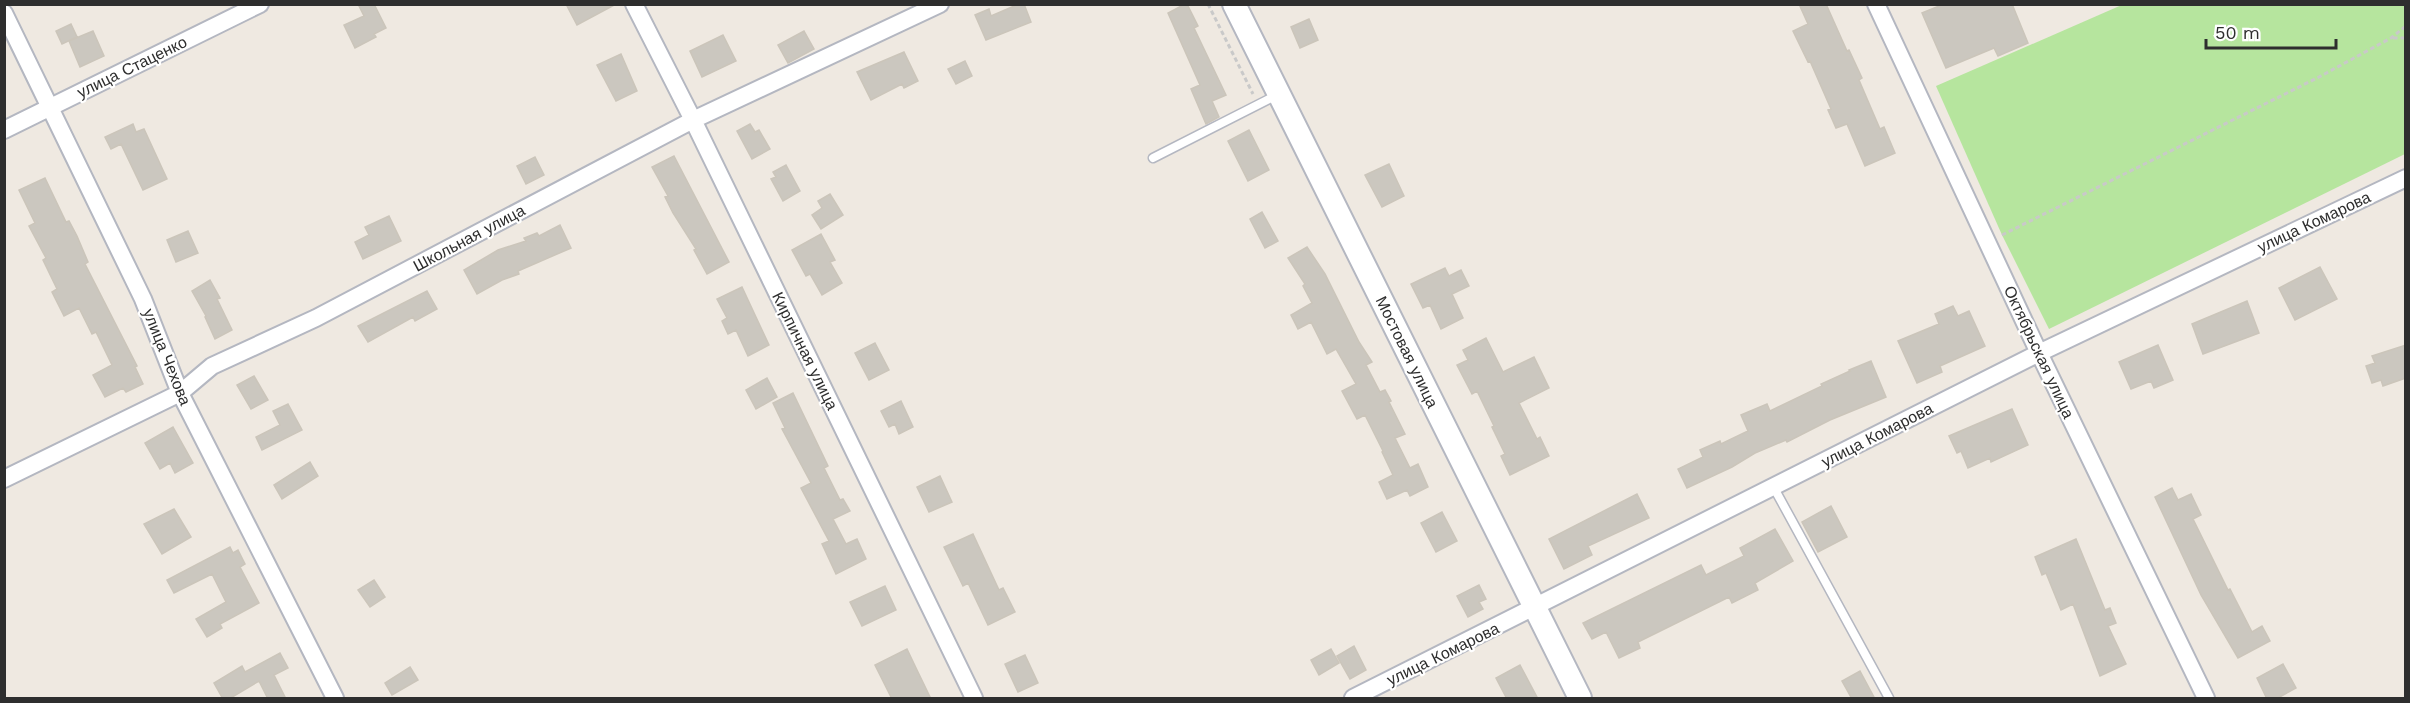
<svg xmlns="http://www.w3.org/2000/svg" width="2410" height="703" font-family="'Work Sans',sans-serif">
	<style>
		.green { fill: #b6e59e }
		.building { fill: #cbc7bf; stroke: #cbc5ba; stroke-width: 1.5 }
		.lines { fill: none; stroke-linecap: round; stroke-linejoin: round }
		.lane-casing { stroke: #b4b7c1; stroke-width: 11 }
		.street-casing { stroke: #b4b7c1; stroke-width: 20 }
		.secondary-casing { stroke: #b4b7c1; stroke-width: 26 }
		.path { stroke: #c9c9c9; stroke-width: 3; stroke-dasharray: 4.5 3; stroke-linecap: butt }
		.lane { stroke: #fff; stroke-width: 8 }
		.street { stroke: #fff; stroke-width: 16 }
		.secondary { stroke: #fff; stroke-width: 22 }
		.labels { text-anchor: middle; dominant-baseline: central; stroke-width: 4.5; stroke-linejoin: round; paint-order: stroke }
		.street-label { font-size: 16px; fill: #2e2e2e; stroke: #fff }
	</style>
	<rect width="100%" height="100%" fill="#efe9e1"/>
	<!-- green -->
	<path class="green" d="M2124,4L2405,5V154L2049,329L2002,235L1936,86Z"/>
	<!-- building -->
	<path class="building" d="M358,4H374L386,28L374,34L376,37L355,48L344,25L364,16Z
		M566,4H616L577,25Z
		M1019,4H1024L1031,22L986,40L975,15L989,9L991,16Z
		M1185,4H1187L1198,26L1194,28L1226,95L1212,101L1219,117L1206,124L1191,89L1200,85L1168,13Z
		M1799,4H1826L1847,51L1849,50L1862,78L1859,80L1880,129L1884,127L1895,153L1865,166L1847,124L1836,128L1828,110L1831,109L1810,61L1808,62L1793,31L1808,24Z
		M1944,4H2012L2028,43L1998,56L1994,48L1946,68L1922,13Z
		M1309,19L1318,40L1300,48L1291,27Z
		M71,24L77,37L62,44L56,31Z
		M93,31L104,56L80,67L69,41Z
		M804,31L814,49L788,63L778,45Z
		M723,35L736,61L702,77L690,51Z
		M904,52L918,81L904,88L902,84L871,100L857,72Z
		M621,54L637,91L616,101L597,65Z
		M965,61L972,76L956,84L948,69Z
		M133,124L136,132L144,129L167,179L143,190L121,144L111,149L105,137Z
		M750,124L755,132L759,130L770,149L752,159L737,131Z
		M1249,130L1269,170L1248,181L1228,141Z
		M674,156L729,262L707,274L694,250L696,249L673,213L665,197L668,196L652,167Z
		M535,157L544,175L526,184L517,166Z
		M1389,164L1404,196L1382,207L1365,175Z
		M786,165L800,191L783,201L771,179L776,177L773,172Z
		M45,178L66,222L69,221L77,236L88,262L85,264L137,366L135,367L143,384L126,392L123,388L105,397L93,375L112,365L96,332L92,334L79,308L64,316L52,292L57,289L43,260L46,258L29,226L35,223L19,190Z
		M830,194L843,215L821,229L812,215L822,208L818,201Z
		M1262,212L1278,241L1265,248L1250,219Z
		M389,216L401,241L363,259L355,242L369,235L365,227Z
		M560,225L571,248L518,271L519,274L502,280L477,294L464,270L498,250L526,241L524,238L537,233L539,236Z
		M188,231L198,253L176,262L167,240Z
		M821,234L835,260L830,262L842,283L822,295L810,274L806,276L792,250Z
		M1307,247L1325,274L1359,342L1372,362L1366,365L1380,392L1385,390L1391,401L1389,402L1405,434L1395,438L1410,468L1418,464L1428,487L1410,496L1407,490L1387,499L1379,482L1393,475L1382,452L1383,451L1365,415L1357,419L1342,391L1356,384L1336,349L1327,354L1311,322L1298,329L1291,315L1312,303L1303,286L1305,284L1288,258Z
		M2320,267L2337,299L2295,320L2279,288Z
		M1445,268L1449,276L1461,270L1469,286L1452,294L1463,318L1441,329L1430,305L1423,308L1411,284Z
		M210,280L220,298L217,299L232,330L215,339L205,317L206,316L192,291Z
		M742,287L769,345L748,356L736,330L728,334L722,321L727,318L717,299Z
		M427,291L437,309L415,321L413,317L368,342L358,326Z
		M2247,301L2259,333L2203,354L2192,324Z
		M1953,306L1958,316L1969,311L1985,346L1940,366L1942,372L1917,383L1898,341L1939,324L1935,314Z
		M1486,338L1503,372L1534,357L1549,388L1519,403L1537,439L1540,437L1549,456L1510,475L1501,456L1505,454L1492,427L1494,426L1477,391L1472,394L1457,365L1468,360L1463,350Z
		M875,343L889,370L869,380L855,353Z
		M2158,345L2173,380L2154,388L2151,381L2131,389L2119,362Z
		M2406,345V378L2383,386L2381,380L2372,383L2366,366L2375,363L2372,356Z
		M1871,361L1886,397L1830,420L1787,442L1786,440L1755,453L1732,467L1687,488L1678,469L1703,457L1700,450L1720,441L1721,444L1748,431L1741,415L1767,404L1770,411L1822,386L1821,384L1850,371L1849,370Z
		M254,376L268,400L251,409L237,385Z
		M767,378L777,397L756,409L746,390Z
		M793,393L828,466L824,468L840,500L843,499L850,511L833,519L846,544L857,539L866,559L836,574L822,544L829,541L801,488L811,483L782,429L785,428L773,403Z
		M901,401L913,427L899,434L895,424L889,427L881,411Z
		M288,404L302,430L262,450L256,437L280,425L273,411Z
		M2012,409L2028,445L1991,462L1990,458L1968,468L1961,451L1957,453L1949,436Z
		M173,427L193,463L175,473L170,463L160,469L145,443Z
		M310,462L318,476L282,499L274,485Z
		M940,476L952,502L929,512L917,487Z
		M2172,488L2178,500L2191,494L2201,515L2193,519L2228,590L2230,589L2252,632L2262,626L2270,641L2238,658L2201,595L2155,497Z
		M1637,494L1649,518L1588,546L1592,555L1564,569L1549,539Z
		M1831,506L1847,537L1818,552L1802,522Z
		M174,509L191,537L162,554L144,524Z
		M1442,512L1457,541L1436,552L1421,523Z
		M1775,529L1793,561L1755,583L1758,590L1732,603L1729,597L1638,642L1640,648L1619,658L1606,632L1592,639L1583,623L1701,565L1706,575L1744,556L1740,548Z
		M973,534L999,590L1003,588L1015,612L988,625L968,583L963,586L944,547Z
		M2076,539L2105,610L2110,608L2116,623L2108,626L2126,664L2100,676L2073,604L2061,610L2046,573L2042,575L2035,557Z
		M230,547L233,553L238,550L245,564L240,567L259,603L220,624L222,628L207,637L196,619L226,602L212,574L174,593L167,580Z
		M374,580L385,597L370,607L358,590Z
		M1479,585L1486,599L1479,602L1483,609L1468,617L1457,596Z
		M885,586L896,610L862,626L850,602Z
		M1354,646L1366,670L1350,679L1337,656Z
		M907,649L917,670L931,699H892L875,665Z
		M1331,649L1339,663L1319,675L1311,660Z
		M280,653L288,668L274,675L286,699H268L259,681L229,699H223L214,683L242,666L245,672Z
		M1025,655L1038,683L1018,692L1005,664Z
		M2283,664L2296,688L2276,699H2267L2257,678Z
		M1520,665L1538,699H1507L1496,678Z
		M410,667L418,680L392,695L385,683Z
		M1860,671L1875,699H1852L1842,681Z"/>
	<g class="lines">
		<defs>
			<path id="lane" d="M1153,158L1279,94
				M1774,488L1889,698"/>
			<path id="street" d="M634,4L693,120L974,698
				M1876,4L2039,353L2206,698
				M4,13L143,299L180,393L335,698
				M4,130L260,4
				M4,479L180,393L212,366L316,318L693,120L940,4
				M1353,698L2039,353L2406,178"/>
			<path id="secondary" d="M1234,4L1580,698"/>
		</defs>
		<!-- lane casing -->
		<use href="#lane" class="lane-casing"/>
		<!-- street casing -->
		<use href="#street" class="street-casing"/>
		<!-- secondary casing -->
		<use href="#secondary" class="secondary-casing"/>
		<!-- path -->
		<path class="path" d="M1208,4L1253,94
			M2393,38H2406
			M2002,235L2319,77L2391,38L2406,26"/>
		<!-- lane -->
		<use href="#lane" class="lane"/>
		<!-- street -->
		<use href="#street" class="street"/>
		<!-- secondary -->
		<use href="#secondary" class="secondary"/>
	</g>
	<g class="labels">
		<!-- street labels -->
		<g class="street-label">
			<text transform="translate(132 67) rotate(-26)">улица Стаценко</text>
			<text transform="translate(2314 222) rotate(-25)">улица Комарова</text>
			<text transform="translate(469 238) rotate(-28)">Школьная улица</text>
			<text transform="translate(805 351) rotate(64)">Кирпичная улица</text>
			<text transform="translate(1407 352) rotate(64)">Мостовая улица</text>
			<text transform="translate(2039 352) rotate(65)">Октябрьская улица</text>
			<text transform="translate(167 357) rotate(68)">улица Чехова</text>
			<text transform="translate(1877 435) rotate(-27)">улица Комарова</text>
			<text transform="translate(1443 654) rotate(-26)">улица Комарова</text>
		</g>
	</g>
	<!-- border -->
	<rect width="2410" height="703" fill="none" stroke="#2e2e2e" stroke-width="12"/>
	<!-- scale -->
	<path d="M2206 39v9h130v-9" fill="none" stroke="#2e2e2e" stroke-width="3"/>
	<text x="2215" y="39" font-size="18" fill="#2e2e2e" stroke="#ffffff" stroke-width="4.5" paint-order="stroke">50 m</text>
</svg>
